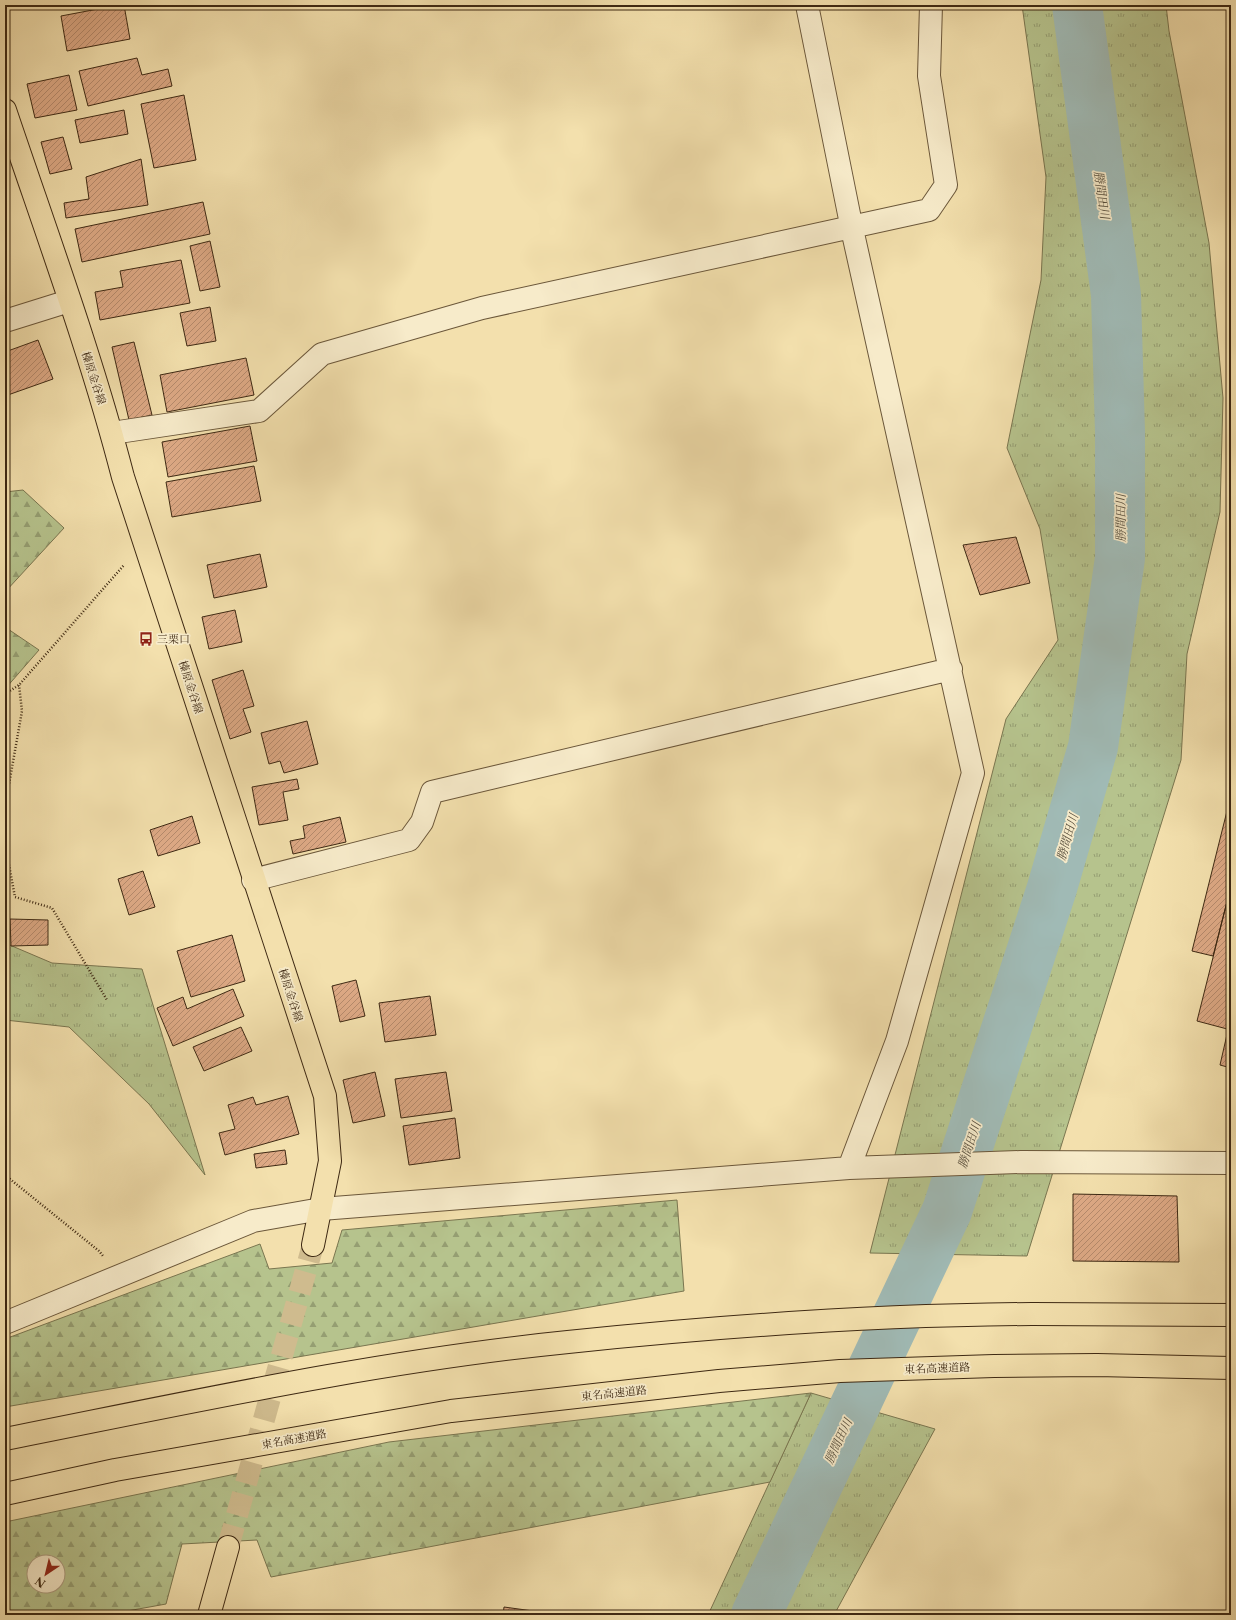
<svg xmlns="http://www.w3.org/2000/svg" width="1236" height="1620" font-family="'Libre Caslon Text','Noto Serif JP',serif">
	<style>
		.grass { fill: url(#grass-tufts); stroke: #7a7650 }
		.forest { fill: url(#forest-firs); stroke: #7a7650; fill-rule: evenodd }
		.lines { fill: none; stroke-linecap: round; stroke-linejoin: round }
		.river { stroke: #a0bab5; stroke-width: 50 }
		.building { fill: url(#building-hatch); stroke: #3e2913 }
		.major-tunnel { stroke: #cfbb8e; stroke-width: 22; stroke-dasharray: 22 11; stroke-linecap: butt }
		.minor-casing { stroke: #6b573a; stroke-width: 24 }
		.major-casing { stroke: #3e2913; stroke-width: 24 }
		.highway-casing { stroke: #3e2913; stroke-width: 24 }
		.path { stroke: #3e2913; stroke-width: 2.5; stroke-dasharray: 1 2; stroke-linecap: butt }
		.minor { stroke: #f7ebca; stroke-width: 22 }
		.major { stroke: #f3e0ad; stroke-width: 22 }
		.highway { stroke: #f3e0ad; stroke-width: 22 }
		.labels { text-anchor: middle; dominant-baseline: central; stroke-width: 3.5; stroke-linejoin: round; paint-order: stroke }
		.street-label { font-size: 11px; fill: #3e2913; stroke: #f7ebca }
		.poi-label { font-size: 11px; fill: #3e2913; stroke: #f7ebca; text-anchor: start }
		.water-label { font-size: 12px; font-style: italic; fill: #564d3c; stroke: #f7ebca }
	</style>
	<defs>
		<pattern id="grass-tufts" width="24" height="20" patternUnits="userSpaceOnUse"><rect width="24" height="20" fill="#b6c38d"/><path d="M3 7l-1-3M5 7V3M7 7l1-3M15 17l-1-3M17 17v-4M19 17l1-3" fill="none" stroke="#959e72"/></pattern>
		<pattern id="forest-firs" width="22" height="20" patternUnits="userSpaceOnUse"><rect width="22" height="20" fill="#b6c38d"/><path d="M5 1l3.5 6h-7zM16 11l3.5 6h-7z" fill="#959e72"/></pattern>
		<pattern id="building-hatch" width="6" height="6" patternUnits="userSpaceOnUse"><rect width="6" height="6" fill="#dda985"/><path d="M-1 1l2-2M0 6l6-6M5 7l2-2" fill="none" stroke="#b58a6c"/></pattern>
	</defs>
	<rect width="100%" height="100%" fill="#f3e0ad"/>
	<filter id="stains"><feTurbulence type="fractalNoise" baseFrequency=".005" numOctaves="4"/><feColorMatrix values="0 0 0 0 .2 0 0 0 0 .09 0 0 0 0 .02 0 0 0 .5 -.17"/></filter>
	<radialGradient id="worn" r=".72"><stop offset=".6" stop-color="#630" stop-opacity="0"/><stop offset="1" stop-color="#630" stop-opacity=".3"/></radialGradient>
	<!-- grass -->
	<path class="grass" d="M1022,5H1166L1169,31L1209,243L1223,398L1220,512L1187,654L1181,760L1027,1256L870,1253L1006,719L1058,640L1040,529L1007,448L1041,280L1046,177Z
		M5,943L52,963L142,969L205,1175L149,1104L69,1027L5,1020Z
		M811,1393L935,1429L834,1615H708Z"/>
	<!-- forest -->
	<path class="forest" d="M23,490L64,528L5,592V492Z
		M5,627L39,650L5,689Z
		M677,1200L684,1291L5,1407V1339L260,1244L269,1269L332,1263L342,1230Z
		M811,1393L770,1482L271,1577L257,1540L182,1544L166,1604L105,1615H5V1522L389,1442ZM34,1562H58V1586H34Z"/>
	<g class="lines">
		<!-- river -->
		<path class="river" d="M756,1615L947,1211L1052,888L1093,747L1120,558V432L1116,295L1077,5"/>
	</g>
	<!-- building -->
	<path class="building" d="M119,5H124L130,39L67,51L61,16Z
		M137,58L142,75L168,69L172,86L88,106L79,71Z
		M69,75L77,110L35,118L27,84Z
		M184,95L196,160L154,168L141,104Z
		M124,110L128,134L80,143L75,120Z
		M63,137L72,169L50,174L41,142Z
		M141,159L148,205L66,218L64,203L89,199L86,177Z
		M203,202L210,234L82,262L75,229Z
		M210,241L220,287L200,291L190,246Z
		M181,260L190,303L100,320L95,292L123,287L120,271Z
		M5,279L9,301L5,302Z
		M210,307L216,341L187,346L180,313Z
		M38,340L53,379L5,396V352Z
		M134,342L152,415L129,420L112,347Z
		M246,358L254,395L167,412L160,375Z
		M250,426L257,461L168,477L162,442Z
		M254,466L261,501L172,517L166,482Z
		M1016,537L1030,583L980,595L963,545Z
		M260,554L267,587L214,598L207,565Z
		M235,610L242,642L209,649L202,617Z
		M243,670L254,706L243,709L251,732L230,739L212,680Z
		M307,721L318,764L284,773L280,761L269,764L261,733Z
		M297,779L299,789L283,792L288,820L259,825L252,787Z
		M1231,795V886L1213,956L1192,951Z
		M192,816L200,843L158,856L150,830Z
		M340,817L346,842L293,854L290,841L305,838L303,826Z
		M143,871L155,907L129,915L118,879Z
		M1231,886V1030L1197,1021Z
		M10,919L48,920V945L11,946Z
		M232,935L245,981L191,997L177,951Z
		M356,980L365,1016L340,1022L332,986Z
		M233,989L244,1016L173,1046L157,1008L183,997L187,1009Z
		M430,996L436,1035L385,1042L379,1003Z
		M241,1027L252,1051L204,1071L193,1047Z
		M1228,1030H1231V1068L1220,1065Z
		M375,1072L385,1116L353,1123L343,1080Z
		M446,1072L452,1111L401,1118L395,1079Z
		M288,1096L299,1134L225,1155L219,1133L235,1129L228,1105L253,1097L256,1105Z
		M455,1118L460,1158L409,1165L403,1126Z
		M285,1150L287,1164L256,1168L254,1154Z
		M1073,1194L1177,1196L1179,1262L1073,1261Z
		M504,1607L562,1615H503Z"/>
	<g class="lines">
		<!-- major-tunnel -->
		<path class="major-tunnel" d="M228,1547L313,1245"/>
		<defs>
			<path id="minor" d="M807,5L852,229L973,773L897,1041L849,1168
				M5,321L69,301
				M112,433L259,411L322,354L482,308L929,210L946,185L929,76L931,5
				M253,880L409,840L422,822L432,792L951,669
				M5,1323L253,1221L321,1209L849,1168L1021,1162L1231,1163"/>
			<path id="major" d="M5,110C46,232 91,353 123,477L325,1096L330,1161L313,1245
				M209,1615L228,1547"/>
			<path id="highway" d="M5,1439C192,1402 378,1361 568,1342C722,1326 877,1315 1032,1314C1099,1314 1165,1315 1231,1315
				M5,1494L115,1470L451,1411L719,1381L840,1371L994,1366L1097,1365L1231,1368"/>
		</defs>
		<!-- minor casing -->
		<use href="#minor" class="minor-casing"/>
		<!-- major casing -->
		<use href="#major" class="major-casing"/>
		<!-- highway casing -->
		<use href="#highway" class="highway-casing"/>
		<!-- path -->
		<path class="path" d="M5,694L19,685L124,565
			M5,807L22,711L19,685
			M5,844L15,897L52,908L107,1000
			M5,1175L99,1251L103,1256"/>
		<!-- minor -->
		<use href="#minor" class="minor"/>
		<!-- major -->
		<use href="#major" class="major"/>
		<!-- highway -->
		<use href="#highway" class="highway"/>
	</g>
	<!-- icons -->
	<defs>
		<symbol id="bus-bare" viewBox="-9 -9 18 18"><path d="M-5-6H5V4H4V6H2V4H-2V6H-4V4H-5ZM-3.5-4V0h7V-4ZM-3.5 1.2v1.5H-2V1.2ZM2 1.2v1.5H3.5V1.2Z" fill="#8f2418" stroke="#f7ebca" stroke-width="2.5" paint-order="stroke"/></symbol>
	</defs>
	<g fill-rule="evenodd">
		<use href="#bus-bare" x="136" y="629" width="20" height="20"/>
	</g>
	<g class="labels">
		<!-- street labels -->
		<g class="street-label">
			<text transform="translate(94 378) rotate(72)">榛原金谷線</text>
			<text transform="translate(191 687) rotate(72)">榛原金谷線</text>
			<text transform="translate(291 995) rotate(72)">榛原金谷線</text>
			<text transform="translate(937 1368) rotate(-2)">東名高速道路</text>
			<text transform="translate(614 1393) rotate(-6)">東名高速道路</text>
			<text transform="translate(294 1439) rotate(-10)">東名高速道路</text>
		</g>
		<!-- poi labels -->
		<g class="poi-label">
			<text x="157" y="639">三栗口</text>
		</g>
		<!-- water labels -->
		<g class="water-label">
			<text transform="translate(1102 195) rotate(82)">勝間田川</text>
			<text transform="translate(1120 518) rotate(-90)">勝間田川</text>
			<text transform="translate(1067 837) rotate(-74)">勝間田川</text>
			<text transform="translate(969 1145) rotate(-72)">勝間田川</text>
			<text transform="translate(838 1441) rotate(-65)">勝間田川</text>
		</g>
	</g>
	<!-- margin -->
	<rect width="1236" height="1620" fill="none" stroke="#f3e0ad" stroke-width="20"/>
	<rect x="6" y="6" width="1224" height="1608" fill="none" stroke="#3e2913" stroke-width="2"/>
	<rect x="10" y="10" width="1216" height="1600" fill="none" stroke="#3e2913"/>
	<!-- north arrow -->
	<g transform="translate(46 1574) rotate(215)"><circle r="19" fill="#f7ebca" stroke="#ad9d81"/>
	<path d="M0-3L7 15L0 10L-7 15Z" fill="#8f2418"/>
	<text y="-6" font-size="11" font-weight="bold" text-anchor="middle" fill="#3e2913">N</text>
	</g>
	<rect width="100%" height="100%" filter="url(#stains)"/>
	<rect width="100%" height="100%" fill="url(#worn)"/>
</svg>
